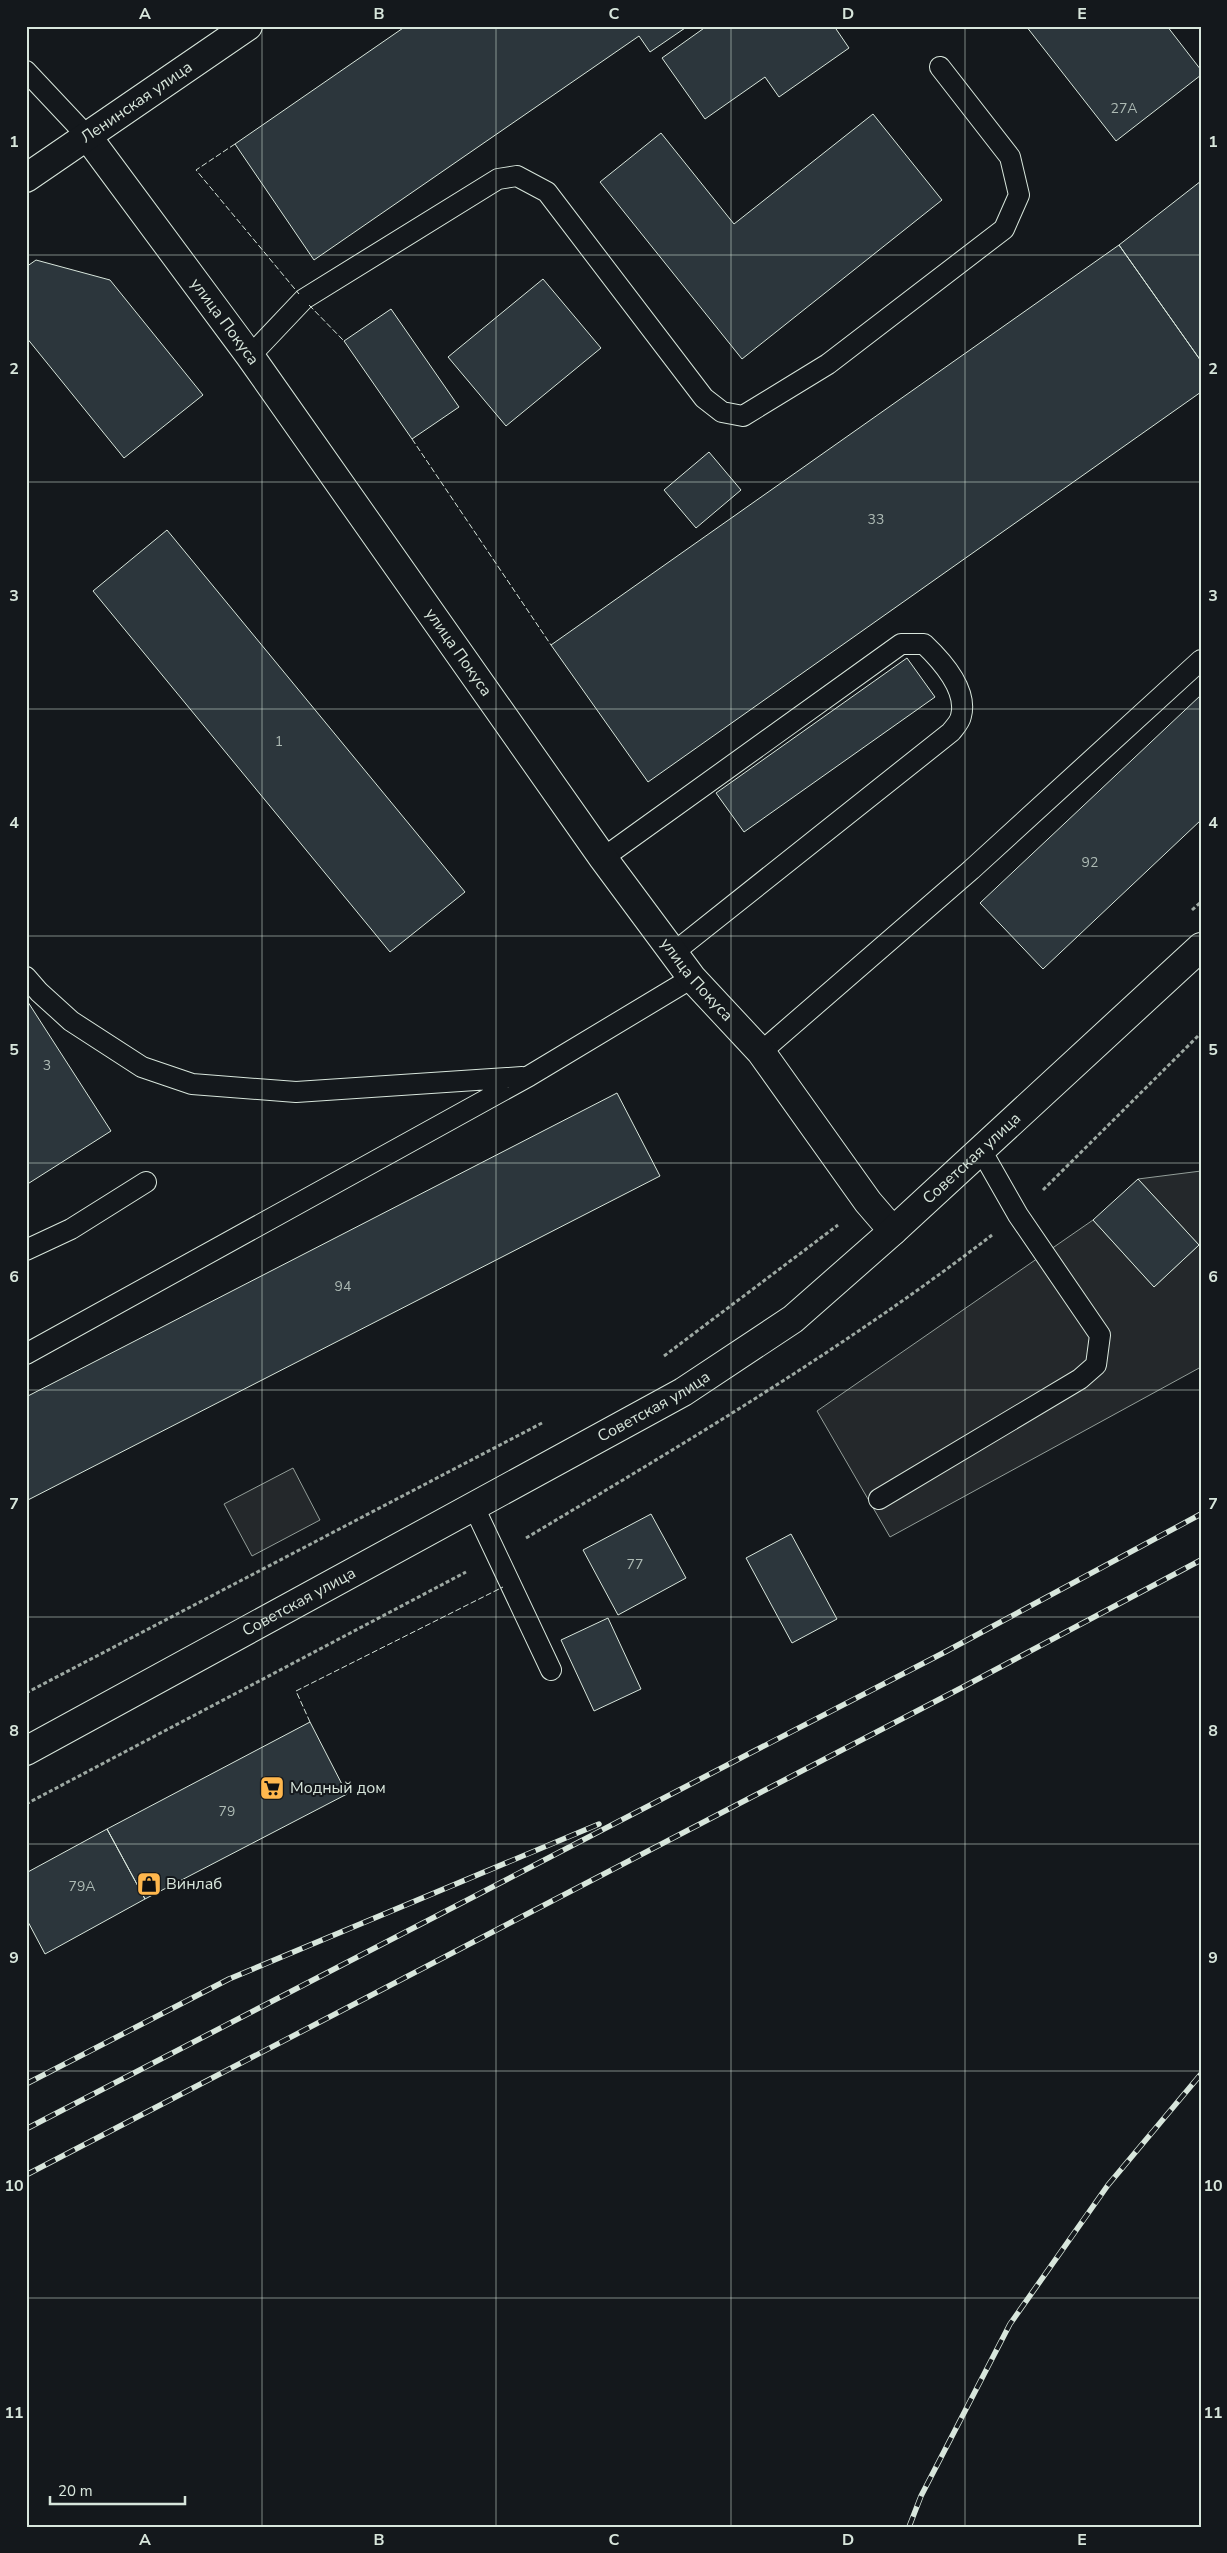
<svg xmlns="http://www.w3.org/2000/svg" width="1227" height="2553" font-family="'Nunito Sans',sans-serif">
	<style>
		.parking { fill: #24282b; stroke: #939e99 }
		.building { fill: #2c363c; stroke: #d8e6dc }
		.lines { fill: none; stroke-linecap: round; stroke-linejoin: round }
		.lane-casing { stroke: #d8e6dc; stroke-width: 22 }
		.street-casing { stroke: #d8e6dc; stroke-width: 30 }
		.primary-casing { stroke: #d8e6dc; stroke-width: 30 }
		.path { stroke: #9da8a2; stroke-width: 3; stroke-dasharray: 4 2.5; stroke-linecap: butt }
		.lane { stroke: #14181c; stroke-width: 20 }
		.street { stroke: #14181c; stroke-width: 28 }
		.primary { stroke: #14181c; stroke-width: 28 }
		.rail-casing { stroke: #d8e6dc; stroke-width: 5.5 }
		.rail { stroke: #14181c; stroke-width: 4; stroke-dasharray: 11; stroke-linecap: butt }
		.fence { stroke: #d8e6dc; stroke-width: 1; stroke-dasharray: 6 2.5; stroke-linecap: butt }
		.grid { fill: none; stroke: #d8e6dc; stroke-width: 1; stroke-opacity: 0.55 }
		.labels { text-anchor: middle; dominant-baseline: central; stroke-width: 4; stroke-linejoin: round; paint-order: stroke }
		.number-label { font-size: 14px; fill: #adbab4 }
		.street-label { font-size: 16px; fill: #d8e6dc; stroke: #14181c }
		.poi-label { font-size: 16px; fill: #d8e6dc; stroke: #14181c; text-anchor: start }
		.neatline { fill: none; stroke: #d8e6dc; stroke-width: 2 }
		.grid-label { font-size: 16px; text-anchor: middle; font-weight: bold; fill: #d8e6dc }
	</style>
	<rect width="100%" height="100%" fill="#14181c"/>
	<!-- parking -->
	<path class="parking" d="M1201,1171V1367L890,1537L817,1411L1093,1220L1154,1287L1199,1245L1138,1179Z
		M293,1468L320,1520L252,1556L224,1504Z"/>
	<!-- building -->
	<path class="building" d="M406,26H688L650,52L639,36L314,260L235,144Z
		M707,26H834L849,48L779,97L765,77L705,119L662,58Z
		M1026,26H1167L1201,70V75L1116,141Z
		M873,114L942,200L742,359L600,182L661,133L734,224Z
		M1201,181V361L1119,245Z
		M1119,245L1201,361V392L648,782L551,645Z
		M36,260L110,280L203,395L124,458L26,337V267Z
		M543,279L601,348L506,426L448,357Z
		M391,309L459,407L412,439L344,341Z
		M709,452L741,490L696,528L664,490Z
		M167,530L465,892L390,952L93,591Z
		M907,658L935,697L744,832L716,793Z
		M1201,695V820L1043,969L980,903Z
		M26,999L111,1131L26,1185Z
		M617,1093L660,1176L26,1501V1397Z
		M1138,1179L1199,1245L1154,1287L1093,1220Z
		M651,1514L686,1578L618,1615L583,1550Z
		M791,1534L837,1619L792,1643L746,1558Z
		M608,1618L641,1689L594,1711L561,1640Z
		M310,1722L347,1794L145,1899L107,1829Z
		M107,1829L145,1899L45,1954L26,1918V1873Z"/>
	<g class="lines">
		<defs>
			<path id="lane" d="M26,71L87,136
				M250,356L304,299L498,179L517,176L547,192L704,398L722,412L743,416L828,364L1004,229L1019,195L1010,157L940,67
				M603,858L901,644H924C941,660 968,690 961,716C960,722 954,728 951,732L673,953
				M26,977L39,992L71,1021L142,1067L192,1084L296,1092L522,1077
				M761,1052L971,870L1201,660
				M26,1250L71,1229L146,1182
				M26,1354L529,1076L692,978
				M879,1499L1080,1379L1096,1365L1100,1335L1018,1215L981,1150
				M474,1507L551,1670"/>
			<g id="street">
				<path id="s1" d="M87,136L250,356L603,858L692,978L761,1052L868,1202L893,1231"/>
				<path id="s2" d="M26,178L248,26"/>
			</g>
			<g id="primary">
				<path id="s3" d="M26,1751L683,1392L793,1319L893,1231L1201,947"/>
			</g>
		</defs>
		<!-- lane casing -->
		<use href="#lane" class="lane-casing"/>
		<!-- street casing -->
		<use href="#street" class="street-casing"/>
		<!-- primary casing -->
		<use href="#primary" class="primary-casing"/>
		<!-- path -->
		<path class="path" d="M1192,910L1201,902
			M1043,1190L1201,1033
			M664,1356L838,1225
			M526,1538C685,1443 845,1348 992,1235
			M26,1693L542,1423
			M26,1804L466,1572"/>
		<!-- lane -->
		<use href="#lane" class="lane"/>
		<!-- street -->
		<use href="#street" class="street"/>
		<!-- primary -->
		<use href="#primary" class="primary"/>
		<defs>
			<path id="rail" d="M26,2084L229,1979L599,1824
				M26,2129L945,1652L1201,1514
				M26,2175L963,1687L1201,1560
				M909,2527L921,2496L1010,2324L1108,2185L1201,2074"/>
		</defs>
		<!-- rail casing -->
		<use href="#rail" class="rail-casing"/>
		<!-- rail -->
		<use href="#rail" class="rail"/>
		<!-- fence -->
		<path class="fence" d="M235,144L196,170L299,294
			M309,305L344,341
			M412,439L551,645
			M310,1722L296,1691L503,1587"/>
	</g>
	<!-- grid -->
	<path class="grid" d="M262,26V2527M496,26V2527M731,26V2527M965,26V2527M26,255H1201M26,482H1201M26,709H1201M26,936H1201M26,1163H1201M26,1390H1201M26,1617H1201M26,1844H1201M26,2071H1201M26,2298H1201"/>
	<!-- icons -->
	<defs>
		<symbol id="supermarket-square" viewBox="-11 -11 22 22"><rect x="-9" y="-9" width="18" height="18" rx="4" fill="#ffb74d" stroke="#14181c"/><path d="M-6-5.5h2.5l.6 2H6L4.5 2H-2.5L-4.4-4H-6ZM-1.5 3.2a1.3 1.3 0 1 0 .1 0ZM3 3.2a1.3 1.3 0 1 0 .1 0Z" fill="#111"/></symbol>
		<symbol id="shop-square" viewBox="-11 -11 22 22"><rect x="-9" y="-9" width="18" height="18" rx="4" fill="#ffb74d" stroke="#14181c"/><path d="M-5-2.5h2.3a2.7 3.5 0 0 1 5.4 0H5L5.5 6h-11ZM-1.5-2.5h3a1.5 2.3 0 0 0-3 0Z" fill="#111"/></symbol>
	</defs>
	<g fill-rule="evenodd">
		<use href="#supermarket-square" x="258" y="1774" width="28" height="28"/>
		<use href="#shop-square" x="135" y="1870" width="28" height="28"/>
	</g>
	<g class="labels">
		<!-- number labels -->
		<g class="number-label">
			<text x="1124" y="108">27А</text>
			<text x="876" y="519">33</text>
			<text x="279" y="741">1</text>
			<text x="1090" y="862">92</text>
			<text x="47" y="1065">3</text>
			<text x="343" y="1286">94</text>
			<text x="635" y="1564">77</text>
			<text x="227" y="1811">79</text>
			<text x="82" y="1886">79А</text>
		</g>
		<!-- street labels -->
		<g class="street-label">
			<text stroke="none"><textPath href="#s2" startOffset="134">Ленинская улица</textPath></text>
			<text stroke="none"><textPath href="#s1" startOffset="231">улица Покуса</textPath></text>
			<text stroke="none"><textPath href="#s1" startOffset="636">улица Покуса</textPath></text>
			<text stroke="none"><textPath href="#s1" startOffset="1041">улица Покуса</textPath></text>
			<text stroke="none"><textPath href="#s3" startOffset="1121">Советская улица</textPath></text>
			<text stroke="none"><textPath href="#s3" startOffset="716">Советская улица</textPath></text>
			<text stroke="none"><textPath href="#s3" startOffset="311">Советская улица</textPath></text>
		</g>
		<!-- poi labels -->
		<g class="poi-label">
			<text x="290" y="1788">Модный дом</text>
			<text x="166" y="1884">Винлаб</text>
		</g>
	</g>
	<!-- border -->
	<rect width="1227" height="2553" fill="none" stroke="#14181c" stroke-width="55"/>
	<!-- scale -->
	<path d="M50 2496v8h135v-8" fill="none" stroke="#d8e6dc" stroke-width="2.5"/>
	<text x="58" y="2496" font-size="15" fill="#d8e6dc" stroke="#14181c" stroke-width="4" paint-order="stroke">20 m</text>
	<rect x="28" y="28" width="1172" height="2498" class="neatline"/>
	<g class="grid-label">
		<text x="145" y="19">A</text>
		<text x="379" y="19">B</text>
		<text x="614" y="19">C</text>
		<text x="848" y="19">D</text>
		<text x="1082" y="19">E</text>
		<text x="14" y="147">1</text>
		<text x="1213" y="147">1</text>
		<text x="14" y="374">2</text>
		<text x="1213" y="374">2</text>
		<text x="14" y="601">3</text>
		<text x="1213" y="601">3</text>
		<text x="14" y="828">4</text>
		<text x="1213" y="828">4</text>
		<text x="14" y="1055">5</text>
		<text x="1213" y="1055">5</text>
		<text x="14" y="1282">6</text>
		<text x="1213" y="1282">6</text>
		<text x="14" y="1509">7</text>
		<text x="1213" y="1509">7</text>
		<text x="14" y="1736">8</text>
		<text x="1213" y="1736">8</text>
		<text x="14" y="1963">9</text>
		<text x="1213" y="1963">9</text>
		<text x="14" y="2191">10</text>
		<text x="1213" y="2191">10</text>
		<text x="14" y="2418">11</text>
		<text x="1213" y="2418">11</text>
		<text x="145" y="2545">A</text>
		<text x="379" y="2545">B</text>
		<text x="614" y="2545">C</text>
		<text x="848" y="2545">D</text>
		<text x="1082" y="2545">E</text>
	</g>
</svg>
